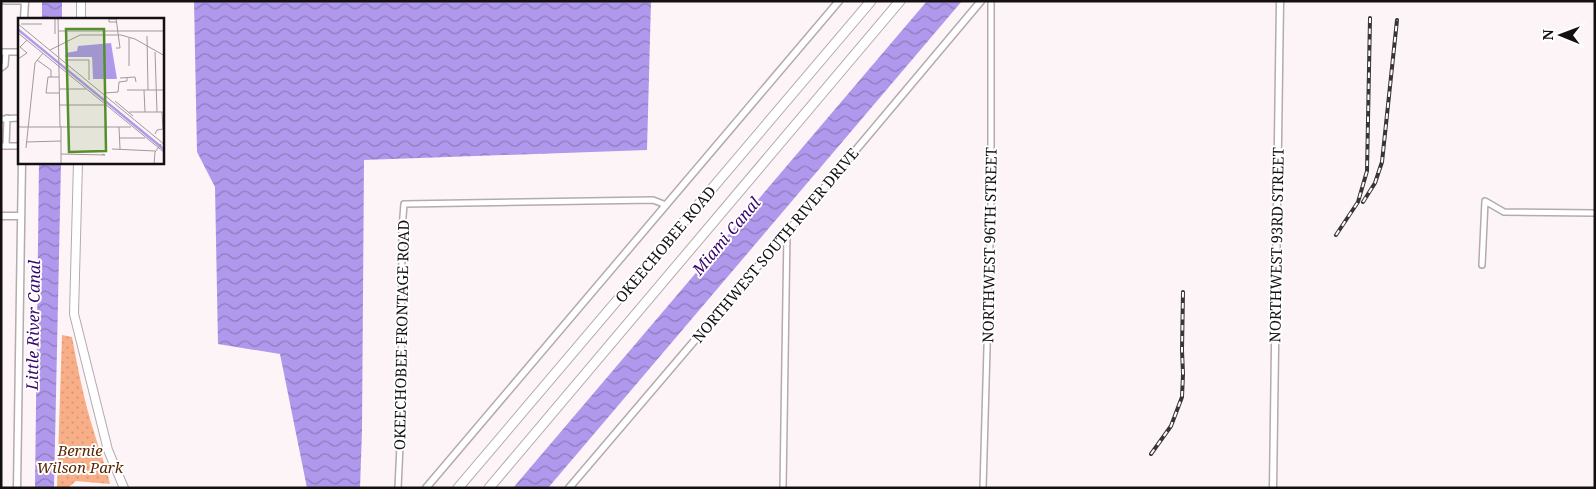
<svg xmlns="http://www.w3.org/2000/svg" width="1596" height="489" font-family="'Noto Serif',serif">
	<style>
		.park { fill: url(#park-dots) }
		.water { fill: url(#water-waves) }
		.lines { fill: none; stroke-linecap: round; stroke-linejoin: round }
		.minor-casing { stroke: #b5aaae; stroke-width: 8 }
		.tertiary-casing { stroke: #b5aaae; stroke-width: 9 }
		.primary-casing { stroke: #b5aaae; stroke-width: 10 }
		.trunk-casing { stroke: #b5aaae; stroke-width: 11 }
		.minor { stroke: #fff; stroke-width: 5 }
		.tertiary { stroke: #fff; stroke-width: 6 }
		.primary { stroke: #fff; stroke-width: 8 }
		.trunk { stroke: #fff; stroke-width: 9 }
		.rail-casing { stroke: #393536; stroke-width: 4 }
		.rail { stroke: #fff; stroke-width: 2; stroke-dasharray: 5.5; stroke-linecap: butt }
		.labels { text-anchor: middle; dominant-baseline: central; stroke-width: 4; stroke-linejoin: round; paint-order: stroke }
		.street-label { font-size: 15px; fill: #141011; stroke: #fff }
		.park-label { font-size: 15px; font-style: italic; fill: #5b2500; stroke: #fff }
		.water-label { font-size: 16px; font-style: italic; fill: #36046b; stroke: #fff }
		.inset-road { fill: none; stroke: #a0999b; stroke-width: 1 }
		.view { fill: #548f2c; fill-opacity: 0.15; stroke: #548f2c; stroke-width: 2.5 }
		.inset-edge { fill: none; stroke: #141011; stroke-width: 2.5 }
	</style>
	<defs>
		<pattern id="park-dots" width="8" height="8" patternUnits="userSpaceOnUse" patternTransform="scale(1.25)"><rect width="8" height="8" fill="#f8af87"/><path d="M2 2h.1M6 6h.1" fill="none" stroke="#d49674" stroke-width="1.8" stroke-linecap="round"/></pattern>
		<pattern id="water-waves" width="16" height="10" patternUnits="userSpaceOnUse" patternTransform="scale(1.25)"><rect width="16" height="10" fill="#b098ec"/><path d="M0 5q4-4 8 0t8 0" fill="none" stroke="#8e7bbe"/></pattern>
	</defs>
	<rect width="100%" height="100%" fill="#fdf4f7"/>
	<!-- park -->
	<path class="park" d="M62,335L72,337C78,369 84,401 94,432C99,450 106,465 110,484L76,481L68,488H57Z"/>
	<!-- water -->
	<path class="water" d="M42,1H62V19H42Z
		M194,1H651L647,150L364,160L362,430L360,488H307L280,354L218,344L215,187L197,152Z
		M927,1H962L548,488H513Z
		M39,163H61L54,488H35Z"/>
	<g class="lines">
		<defs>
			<path id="minor" d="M4,1H25
				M1,52H19
				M1,68L5,65L6,52
				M1,119L19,118
				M1,146H19
				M6,146L7,118
				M1482,265L1485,201L1504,212L1595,213
				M398,488L401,424L402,229L404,204L653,200L666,205
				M783,488L787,232
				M983,488L991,208V1"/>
			<path id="tertiary" d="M24,19L25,1
				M1,216H21
				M17,488L22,162
				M426,488L839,1
				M569,488L787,232L981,1
				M1273,488L1280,1"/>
			<path id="primary" d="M81,19V1
				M78,162L74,314L108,450L124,488"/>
			<path id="trunk" d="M458,488L871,1
				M489,488L900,1"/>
		</defs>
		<!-- minor casing -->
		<use href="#minor" class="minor-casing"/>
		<!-- tertiary casing -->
		<use href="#tertiary" class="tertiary-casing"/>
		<!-- primary casing -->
		<use href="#primary" class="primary-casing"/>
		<!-- trunk casing -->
		<use href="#trunk" class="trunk-casing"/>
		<!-- minor -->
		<use href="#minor" class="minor"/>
		<!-- tertiary -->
		<use href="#tertiary" class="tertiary"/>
		<!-- primary -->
		<use href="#primary" class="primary"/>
		<!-- trunk -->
		<use href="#trunk" class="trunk"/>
		<defs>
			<path id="rail" d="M1363,202L1375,183L1382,162L1397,20
				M1336,235L1358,202L1367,171L1370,18
				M1151,454L1171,426L1182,397L1183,374L1182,350L1183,292"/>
		</defs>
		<!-- rail casing -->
		<use href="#rail" class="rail-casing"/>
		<!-- rail -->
		<use href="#rail" class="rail"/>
	</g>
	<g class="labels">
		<!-- street labels -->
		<g class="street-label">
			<text transform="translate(665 244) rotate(-50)">OKEECHOBEE ROAD</text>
			<text transform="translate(775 245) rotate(-50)">NORTHWEST SOUTH RIVER DRIVE</text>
			<text transform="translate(989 245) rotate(-89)">NORTHWEST 96TH STREET</text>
			<text transform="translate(1276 245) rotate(-89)">NORTHWEST 93RD STREET</text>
			<text transform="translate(401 335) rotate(-89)">OKEECHOBEE FRONTAGE ROAD</text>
		</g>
		<!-- park labels -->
		<g class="park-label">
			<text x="80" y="450">Bernie<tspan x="80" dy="17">Wilson Park</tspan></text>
		</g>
		<!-- water labels -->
		<g class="water-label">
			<text transform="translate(726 236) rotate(-50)">Miami Canal</text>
			<text transform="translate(33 325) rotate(-89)">Little River Canal</text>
		</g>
	</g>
	<!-- overview -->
	<g transform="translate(18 18)">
		<rect width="146" height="146" fill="#fdf4f7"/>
		<path d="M0,10L144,128L146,133L0,13ZM93,25L99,61H75L74,39H47L48,35L59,33L60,28Z" fill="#b098ec"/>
		<path class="inset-road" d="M37,0V16M40,0L42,109M98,1H91V4H99M0,6L147,127M3,6H24M41,13H147M0,15L147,135M129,18L130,72M111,20V48M98,30H102L98,0M32,32L62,17H103L117,21L147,38M137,34L139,94M0,41L9,35L2,29L9,22M19,42L33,52V59M47,42H71V62M41,59H30L28,75H41M102,60L117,59L118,64M42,71H68M109,72H147M126,72L127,94M87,75L100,74L101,64L109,63V60M97,83L115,98M42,87H87M111,94H147M43,108V146M0,109H113M101,109L102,131M137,116L139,112L145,111L144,94M102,120H127M8,124L43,123M8,130L17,45L25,35M94,131L137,133M43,136L87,137L84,136M136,146L137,134L143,126"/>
		<path class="view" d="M48,11H86L88,133L51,134Z"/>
		<rect width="146" height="146" class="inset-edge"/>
	</g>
	<!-- border -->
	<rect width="1596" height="489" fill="none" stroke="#141011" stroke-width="5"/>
	<!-- north arrow -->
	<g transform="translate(1561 35) rotate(271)" stroke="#ffffff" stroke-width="4" paint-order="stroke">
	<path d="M0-4L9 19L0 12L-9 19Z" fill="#141011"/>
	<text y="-8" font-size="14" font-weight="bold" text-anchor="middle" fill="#141011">N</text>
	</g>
</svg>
